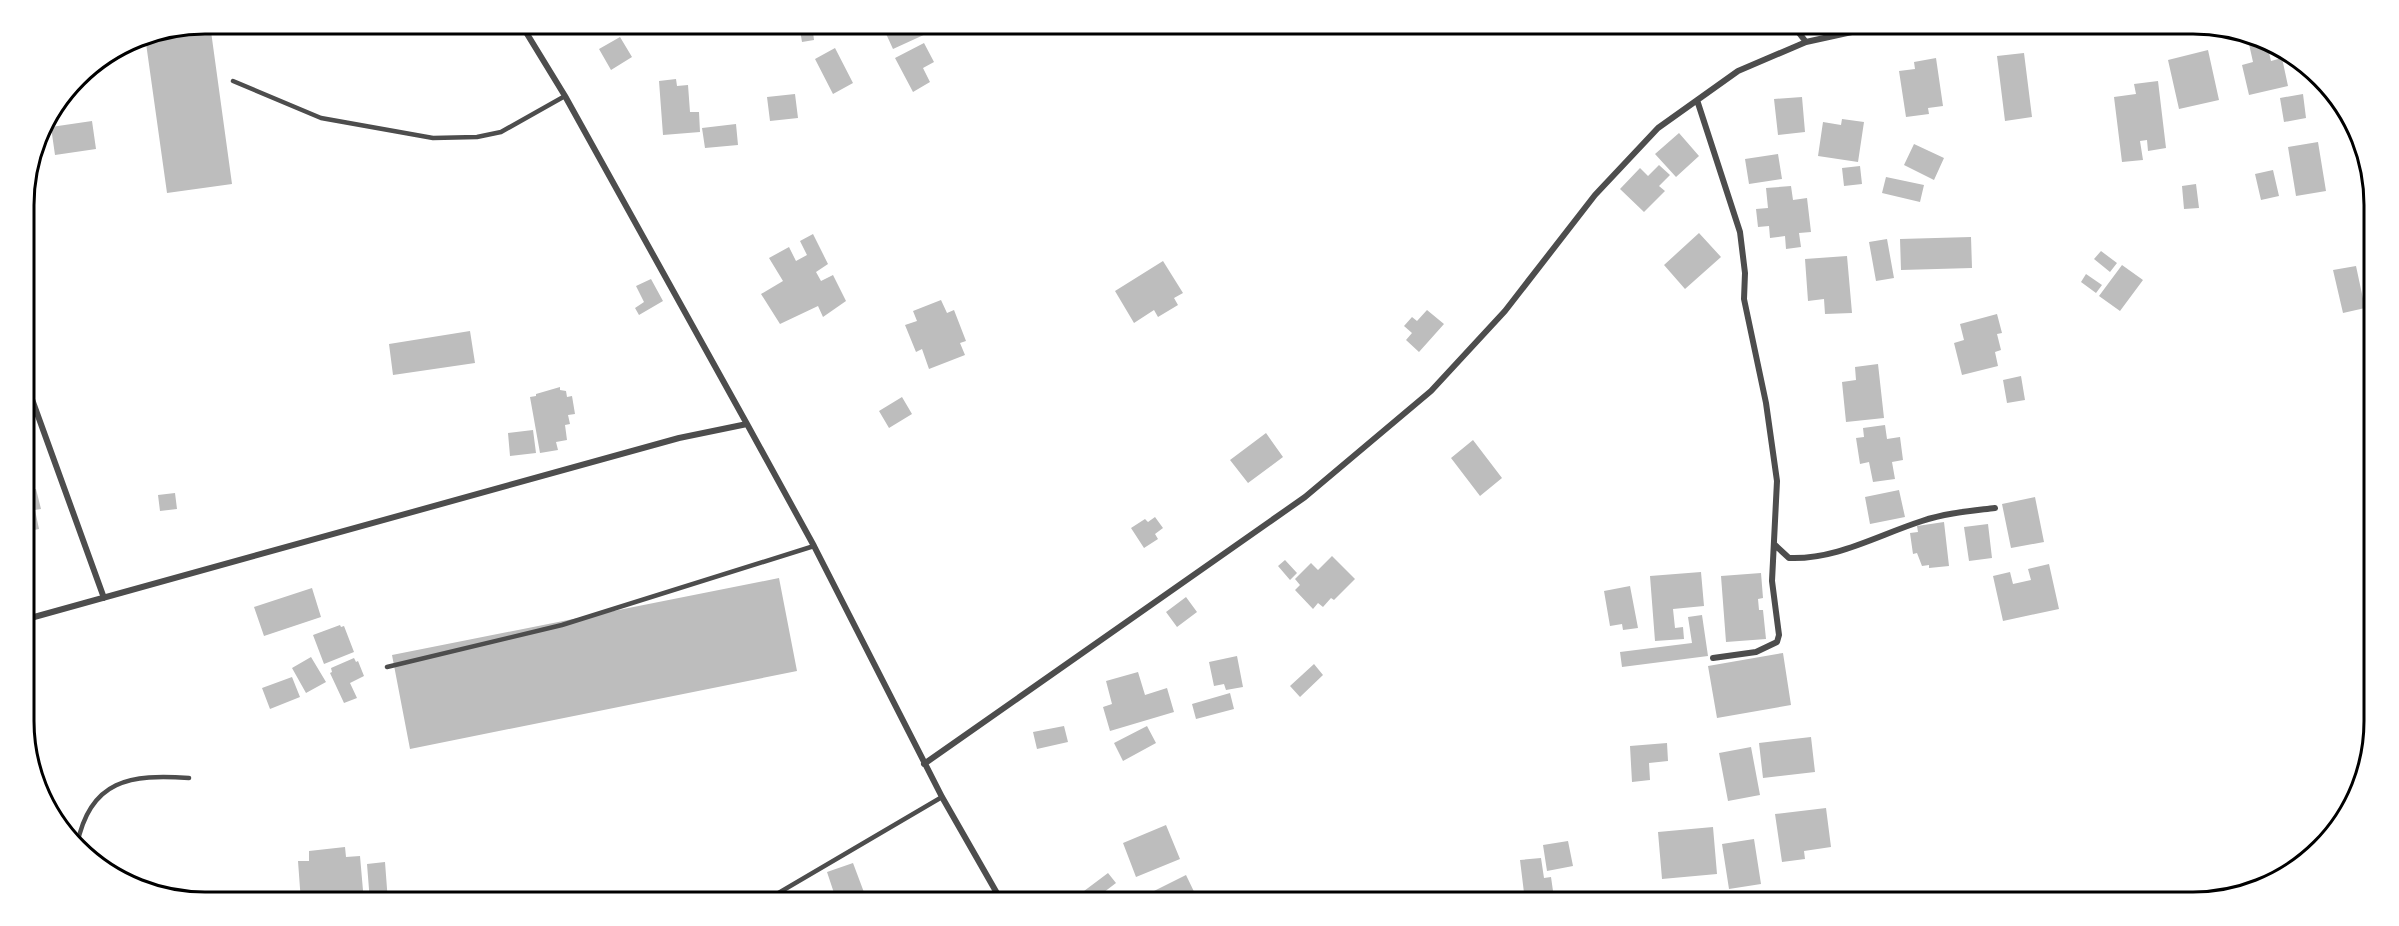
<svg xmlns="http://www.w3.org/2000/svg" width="2399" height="926" font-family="'Archivo Narrow',sans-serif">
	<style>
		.building { fill: #bdbdbd }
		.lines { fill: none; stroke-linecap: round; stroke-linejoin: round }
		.lane { stroke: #4d4d4d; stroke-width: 4.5 }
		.street { stroke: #4d4d4d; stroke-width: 6 }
		.rim { fill: none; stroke: #000; stroke-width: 3 }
	</style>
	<rect width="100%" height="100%" fill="#fff"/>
	<!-- building -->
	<path class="building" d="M210,24L232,184L167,193L145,36Z
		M799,24H812L814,40L802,42Z
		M885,24H924L928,33L893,49L882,25Z
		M620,37L632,57L611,70L599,49Z
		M2263,41L2267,44L2271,61L2282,58L2288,86L2249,95L2242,65L2253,62L2249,44Z
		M924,43L934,62L923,68L930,82L913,92L895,58Z
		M835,48L853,83L833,94L815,59Z
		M2208,50L2219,100L2179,109L2168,60Z
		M2024,53L2032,117L2005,121L1997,56Z
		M1936,58L1943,106L1928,108L1929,114L1906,117L1899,71L1915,69L1914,62Z
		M676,79L677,86L688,85L690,112H699L700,132L663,135L659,81Z
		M2158,81L2166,148L2148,151L2147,140L2140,141L2143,160L2122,162L2114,97L2136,94L2134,84Z
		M795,94L798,118L770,121L767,97Z
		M2303,94L2306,118L2284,122L2280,98Z
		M1802,97L1805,132L1778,135L1774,99Z
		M1842,119L1864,122L1858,162L1818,156L1823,122L1841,125Z
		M92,121L96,149L55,155L51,127Z
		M736,124L738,145L705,148L702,128Z
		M1679,133L1699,156L1676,177L1655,154Z
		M2318,142L2326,191L2296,196L2288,147Z
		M1914,144L1944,158L1934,180L1904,165Z
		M1778,154L1782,179L1749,184L1745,159Z
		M1659,165L1670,175L1659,186L1665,191L1644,212L1620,189L1640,168L1648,176Z
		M1860,166L1862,184L1844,186L1842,168Z
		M2273,170L2279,196L2261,200L2255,174Z
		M1886,177L1924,185L1920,202L1882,193Z
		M2196,184L2199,208L2184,209L2182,186Z
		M1791,186L1793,200L1807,198L1811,232L1799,233L1801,247L1786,249L1785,236L1770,238L1769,226L1758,227L1756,209L1768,208L1766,188Z
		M1699,233L1721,257L1685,289L1664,265Z
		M813,234L828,264L816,272L821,281L833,275L846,301L823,317L818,306L780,324L761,294L783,281L769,258L789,247L796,261L807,255L800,241Z
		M1971,237L1972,268L1901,270L1900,239Z
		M1887,239L1894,278L1876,281L1869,242Z
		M2101,251L2117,263L2110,272L2094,259Z
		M1847,256L1852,313L1825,314L1824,299L1808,301L1805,259Z
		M1163,261L1183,293L1174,298L1178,305L1158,317L1154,310L1134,323L1115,291Z
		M2122,265L2143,280L2120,311L2099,296Z
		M2356,266L2365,308L2343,313L2333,270Z
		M2086,274L2102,285L2096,293L2081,282Z
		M651,279L663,301L639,315L635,308L644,302L636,286Z
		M941,300L947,313L954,310L966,341L960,343L965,355L929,369L922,349L916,352L905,325L917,321L913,311Z
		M1427,310L1444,324L1419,352L1406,340L1412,333L1404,326L1412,317L1417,321Z
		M1997,314L2002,333L1997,334L2001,350L1995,352L1998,366L1962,375L1954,343L1964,340L1960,324Z
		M470,331L475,363L393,375L389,344Z
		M1878,364L1884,418L1846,422L1842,382L1856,380L1855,367Z
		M2021,376L2025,400L2007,403L2003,380Z
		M560,387V390L566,391L567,397L572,396L575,414L568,415L570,424L565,425L567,440L556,442L558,450L540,453L530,397L536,396V394Z
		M902,397L912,414L889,428L879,411Z
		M1885,425L1887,439L1900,437L1903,460L1892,462L1895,479L1873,482L1869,462L1860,464L1856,438L1864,437L1863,428Z
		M533,430L536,453L510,456L508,433Z
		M1266,433L1283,457L1248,483L1230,460Z
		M1473,440L1502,478L1480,496L1451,458Z
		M27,484L28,490L36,489L41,509L35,510L39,529L30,531L32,541L26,542Z
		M1899,490L1905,517L1870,524L1865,497Z
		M175,493L177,509L160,511L158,495Z
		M2035,497L2044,542L2011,548L2002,504Z
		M1155,517L1163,528L1155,534L1158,539L1144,548L1131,528L1145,519L1148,522Z
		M1944,522L1949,566L1929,568V565L1922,566L1917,553L1913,554L1910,533L1918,532L1917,526Z
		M1988,524L1992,558L1969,561L1964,527Z
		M1332,556L1355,579L1334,600L1331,598L1323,607L1318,603L1313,609L1295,590L1300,585L1295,579L1311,563L1318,570Z
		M1285,560L1297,573L1290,580L1278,566Z
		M2049,564L2059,609L2003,621L1993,576L2010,572L2013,584L2031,580L2028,569Z
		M1701,572L1704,606L1673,609L1675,628L1683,627L1684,639L1655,641L1650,576Z
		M1761,573L1763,598L1758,599L1759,610H1763L1766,639L1726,642L1721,576Z
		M779,578L797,671L410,749L392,655Z
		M1630,586L1638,628L1623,630L1622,624L1610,626L1604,591Z
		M312,588L321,617L264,636L254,607Z
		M1186,597L1197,612L1177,627L1166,612Z
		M1702,615L1708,656L1622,667L1620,652L1692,643L1688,617Z
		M340,625L341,627L344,626L354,652L324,664L313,635Z
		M1783,653L1791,705L1717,718L1708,666Z
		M1237,656L1243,687L1226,690L1224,684L1214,686L1209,662Z
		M311,657L326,682L306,693L292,668Z
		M354,658L356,662L358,661L364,676L350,683L357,698L344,703L330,673L332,672L331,668Z
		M1314,664L1323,675L1300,697L1290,686Z
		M1138,672L1145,695L1167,688L1174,712L1110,731L1103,707L1112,704L1106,681Z
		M292,677L300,697L270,709L262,688Z
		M1230,693L1234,709L1196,719L1192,704Z
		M1064,726L1068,742L1037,749L1033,732Z
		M1147,726L1156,743L1123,761L1114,743Z
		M1811,737L1815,772L1763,778L1759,743Z
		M1667,743L1668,761L1649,763L1650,780L1632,782L1630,746Z
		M1751,747L1760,795L1728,801L1719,753Z
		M1826,808L1831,847L1804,851L1805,859L1782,862L1775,814Z
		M1166,825L1180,859L1136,877L1123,843Z
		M1713,827L1717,874L1662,879L1658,832Z
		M1754,839L1761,884L1729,889L1722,844Z
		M1568,841L1573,866L1547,871L1543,845Z
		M345,847L346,857L360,856L364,902H301L298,861H309V851Z
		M1541,858L1544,878L1551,877L1554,898L1525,901L1520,860Z
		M385,862L388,902H370L367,864Z
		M853,863L865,895L845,902H837L827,872Z
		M1108,873L1116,883L1091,902H1086L1080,894Z
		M1186,875L1199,902H1149L1146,895Z"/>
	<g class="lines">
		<!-- lane -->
		<path class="lane" d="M233,81L321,118L433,138L477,137L501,132L565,96
			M387,667L562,625L814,546
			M77,845C90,779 131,774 189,778
			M763,902L942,797"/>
		<!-- street -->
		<path class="street" d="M521,24L565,96L747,424L814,546L942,797L1002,902
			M1792,24L1806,42
			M1697,100L1740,232L1745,273L1744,299L1766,403L1777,481L1772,581L1779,635L1777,642L1756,652L1713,658
			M25,380L104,598
			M1775,545L1789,558C1836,560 1878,535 1922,521C1946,513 1971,511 1995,508
			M27,619L679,438L747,424
			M924,764L1305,497L1431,391L1505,311L1595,195L1658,128L1738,71L1806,42L1870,28L1902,24"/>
	</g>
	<!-- crop -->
	<path d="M0 0H2399V926H0ZM205 34H2193A171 171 0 0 1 2364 205V721A171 171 0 0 1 2193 892H205A171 171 0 0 1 34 721V205A171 171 0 0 1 205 34Z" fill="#fff" fill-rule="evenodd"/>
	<path class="rim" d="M205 34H2193A171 171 0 0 1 2364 205V721A171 171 0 0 1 2193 892H205A171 171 0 0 1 34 721V205A171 171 0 0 1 205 34Z"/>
</svg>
